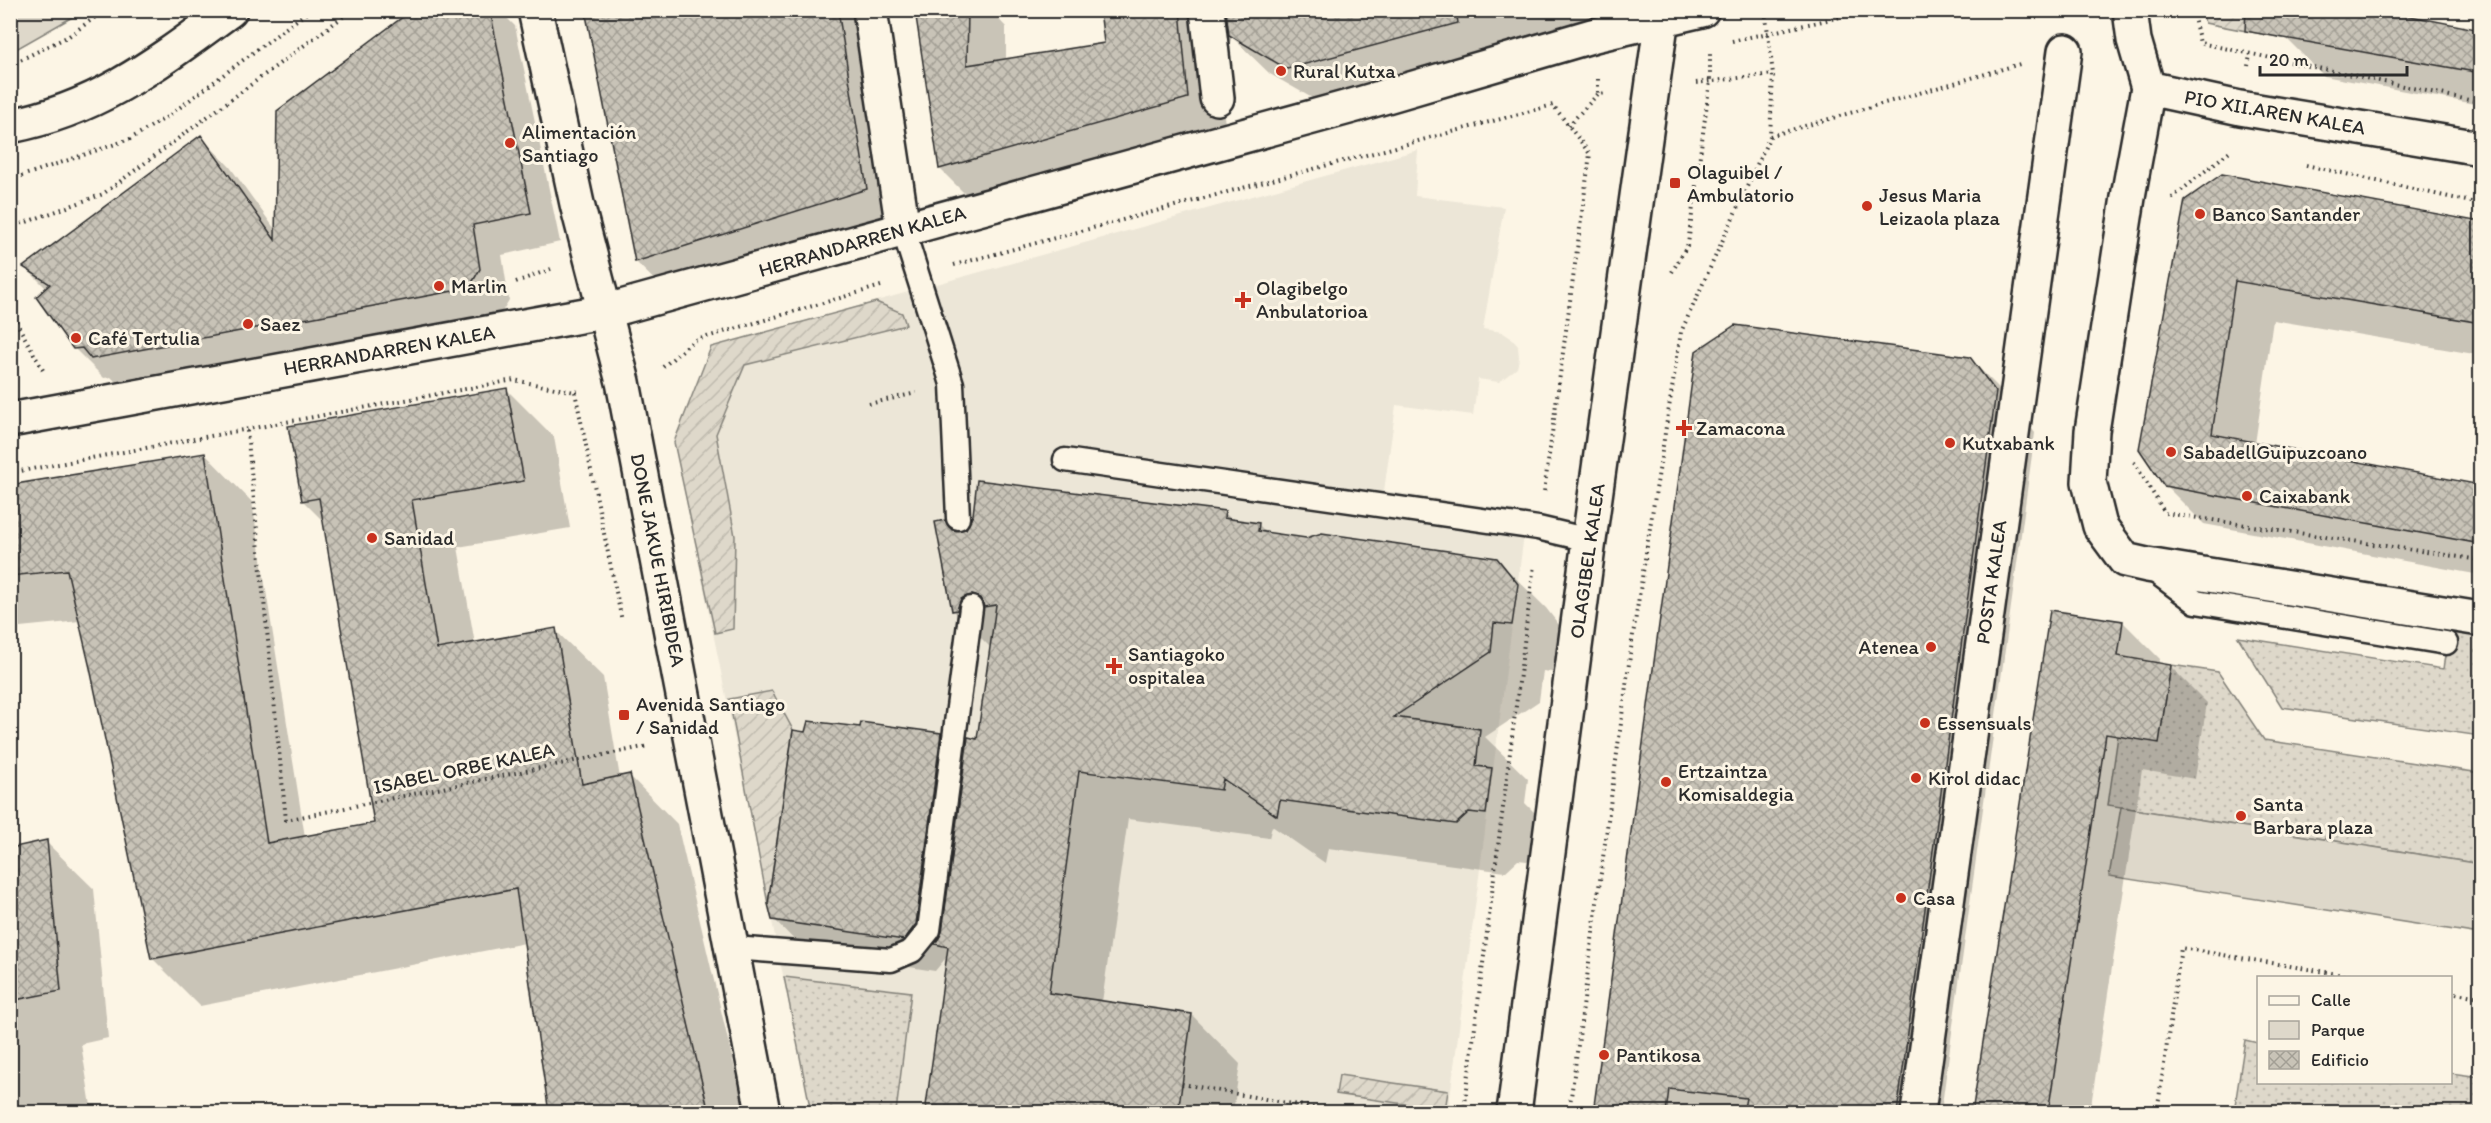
<svg xmlns="http://www.w3.org/2000/svg" width="2491" height="1123" font-family="Itim,sans-serif">
	<style>
		.built { fill: #ece6d7 }
		.grass { fill: url(#grass-dots); stroke: #84827a; stroke-width: 1.5 }
		.park { fill: #ded8ca; stroke: #84827a; stroke-width: 1.5 }
		.garden { fill: url(#garden-furrows); stroke: #84827a; stroke-width: 1.5 }
		.shadow { fill: #0003 }
		.building { fill: url(#building-cross-hatch); stroke: #2b2b2b; stroke-width: 1.5 }
		.lines { fill: none; stroke-linecap: round; stroke-linejoin: round }
		.service-casing { stroke: #2b2b2b; stroke-width: 27 }
		.pedestrian-casing { stroke: #2b2b2b; stroke-width: 38 }
		.minor-casing { stroke: #2b2b2b; stroke-width: 38 }
		.secondary-casing { stroke: #2b2b2b; stroke-width: 38 }
		.primary-casing { stroke: #2b2b2b; stroke-width: 38 }
		.path { stroke: #2b2b2b; stroke-width: 4; stroke-dasharray: 1.5 4.5; stroke-linecap: butt }
		.service { stroke: #fcf5e5; stroke-width: 22 }
		.pedestrian { stroke: #fcf5e5; stroke-width: 33 }
		.minor { stroke: #fcf5e5; stroke-width: 33 }
		.secondary { stroke: #fcf5e5; stroke-width: 33 }
		.primary { stroke: #fcf5e5; stroke-width: 33 }
		.poi-dot { fill: #c8321e; stroke: #fcf5e5; stroke-width: 2 }
		.labels { text-anchor: middle; dominant-baseline: central; stroke-width: 6; stroke-linejoin: round; paint-order: stroke }
		.poi-label { font-size: 20px; fill: #2b2b2b; stroke: #fcf5e5; text-anchor: start }
		.street-label { font-size: 20px; fill: #2b2b2b; stroke: #fcf5e5 }
	</style>
	<defs>
		<pattern id="grass-dots" width="8" height="8" patternUnits="userSpaceOnUse" patternTransform="scale(1.5)"><rect width="8" height="8" fill="#ded8ca"/><path d="M2 2h.1M6 6h.1" fill="none" stroke="#bfbaae" stroke-width="1.8" stroke-linecap="round"/></pattern>
		<pattern id="garden-furrows" width="10" height="10" patternUnits="userSpaceOnUse" patternTransform="scale(1.5)"><rect width="10" height="10" fill="#ded8ca"/><path d="M-1 1l2-2M0 10L10 0M9 11l2-2" fill="none" stroke="#bfbaae"/></pattern>
		<pattern id="building-cross-hatch" width="8" height="8" patternUnits="userSpaceOnUse" patternTransform="scale(1.5)"><rect width="8" height="8" fill="#c8c3b7"/><path d="M0 0l8 8M0 8l8-8" fill="none" stroke="#a39f95"/></pattern>
	</defs>
	<rect width="100%" height="100%" fill="#fcf5e5"/>
	<filter id="ink" filterUnits="userSpaceOnUse"><feTurbulence type="fractalNoise" baseFrequency=".0167" numOctaves="2"/><feDisplacementMap in="SourceGraphic" scale="12" xChannelSelector="R" yChannelSelector="G"/><feConvolveMatrix kernelMatrix="1 2 1 2 8 2 1 2 1" color-interpolation-filters="sRGB"/></filter>
	<g filter="url(#ink)">
		<!-- built -->
		<path class="built" d="M1418,150L1415,196L1504,207L1483,329L1502,332L1511,338L1518,346L1519,358L1517,368L1499,382L1478,379L1473,415L1396,405L1384,491L1527,512L1448,1112H811L674,442L711,347Z"/>
		<!-- grass -->
		<path class="grass" d="M2449,628L2471,633L2480,640V736L2282,707L2238,637L2443,669Z
			M2171,665L2218,672L2264,740L2480,773V864L2108,805L2118,736L2159,742Z
			M784,977L911,992L896,1112H811Z
			M2245,1040L2258,1043V1082H2450L2451,1073L2480,1077V1112H2234Z"/>
		<!-- park -->
		<path class="park" d="M11,10H83V11L11,52Z
			M2121,807L2480,864V934L2109,876Z"/>
		<!-- garden -->
		<path class="garden" d="M2202,11H2282L2283,38L2205,23Z
			M876,302L902,313L906,325L745,365L716,434L735,536L733,629L715,633L674,442L711,347Z
			M772,691L793,730L768,904L729,699Z
			M1339,1075L1448,1091L1445,1110L1336,1094Z"/>
		<!-- shadow -->
		<path class="shadow" d="M424,10H499L515,26L560,242L502,255L509,300L498,318L122,388L111,377L104,378L74,348L47,289L25,267L201,137L230,167L277,232Z
			M586,10H870L905,228L675,300L636,262Z
			M916,10H990L1006,27V60L1105,44L1102,10H1632L1328,107L1270,74L1232,37L1227,50L1217,44L1226,136L979,208L940,169Z
			M2480,31V105L2324,76L2285,37Z
			M2186,201L2480,223V355L2273,320L2255,444L2480,486V575L2204,524L2165,485Z
			M1969,358L2009,398L2035,433L1941,1112H1595Z
			M507,390L554,437L570,528L458,547L475,644L555,630L603,677L620,778L630,776L677,824L745,1112H550L525,943L200,1006L153,959L80,621L10,628V487L205,454L252,502L305,837L376,824L324,522L303,501Z
			M1225,513L1233,521L1259,525L1268,534L1496,559L1546,608L1566,634L1560,673L1543,671L1539,701L1485,737L1528,779L1525,803L1540,818L1535,862L1518,860L1505,872L1328,848L1325,863L1272,826L1269,838L1128,819L1102,1002L1192,1015L1240,1064L1233,1112H926L949,954L935,971L805,951L774,919L940,735L966,761L979,740L992,649L953,610L944,522L954,532Z
			M2123,622L2160,659L2159,664L2170,666L2207,703L2195,779L2142,770L2090,1112H1974Z
			M46,842L94,889L108,1038L81,1044L92,1112H10V850Z"/>
		<!-- building -->
		<path class="building" d="M412,10H490L531,213L473,225L480,269L469,288L91,359L82,348L73,349L36,297L50,284L23,267L201,135L275,240L277,111Z
			M585,10H838L867,189L635,262Z
			M915,10H968L967,65L1104,43L1100,10H1180L1188,98L939,169Z
			M1226,10H1456L1458,23L1287,69L1229,35Z
			M2246,10H2380L2481,30V73L2245,31Z
			M2222,174L2481,222V323L2235,281L2212,434L2481,485V544L2164,486L2139,449L2185,200Z
			M1735,325L1970,357L1996,392L1897,1113H1743L1746,1098L1669,1089L1666,1113H1593L1696,351Z
			M507,388L524,481L412,500L437,649L556,628L582,784L630,774L709,1113H549L516,889L151,959L90,668L67,570L10,576V485L205,453L267,843L374,823L319,498L302,501L288,426Z
			M977,480L1225,511L1224,518L1259,523L1258,531L1306,538L1322,533L1497,558L1518,584L1512,625L1494,623L1491,652L1394,717L1480,729L1476,766L1492,768L1486,814L1469,812L1456,824L1280,800L1277,816L1223,779L1221,790L1079,771L1049,993L1192,1014L1178,1113H925L948,947L935,944L942,932L968,737L977,739L996,605L984,607L980,598L972,595L961,599L957,610L952,611L935,522L945,520L952,530L966,529L973,515Z
			M2050,610L2123,621L2118,656L2171,665L2159,743L2106,734L2048,1113H1972Z
			M808,721L860,727L861,722L941,733L916,924L904,940L772,920L768,904L793,730L805,732Z
			M47,840L61,991L10,1001V848Z"/>
		<g class="lines">
			<defs>
				<path id="service" d="M903,229L952,384L958,518
					M1065,460L1538,528L1589,540
					M2152,569L2196,602L2446,643
					M733,948L891,960L912,951L929,930L971,608"/>
				<path id="pedestrian" d="M1207,10L1217,98
					M1918,1112L2065,51"/>
				<path id="minor" d="M870,10L903,229
					M2148,88L2129,191L2092,431L2089,482L2100,526L2125,560L2147,565L2480,619"/>
				<path id="secondary" d="M535,10L577,204L623,382L763,1112
					M10,126C99,109 159,62 230,10
					M1514,1112L1589,540L1663,10"/>
				<path id="primary" d="M2130,10L2134,40L2148,88L2240,108L2480,148
					M10,420L607,311L1356,105L1595,35L1702,10"/>
			</defs>
			<!-- service casing -->
			<use href="#service" class="service-casing"/>
			<!-- pedestrian casing -->
			<use href="#pedestrian" class="pedestrian-casing"/>
			<!-- minor casing -->
			<use href="#minor" class="minor-casing"/>
			<!-- secondary casing -->
			<use href="#secondary" class="secondary-casing"/>
			<!-- primary casing -->
			<use href="#primary" class="primary-casing"/>
			<!-- path -->
			<path class="path" d="M2192,10L2200,43L2474,101
				M1732,41L1872,10
				M10,65L69,36L105,10
				M2248,66L2250,55
				M1598,79V94
				M1696,83L1773,74
				M1568,126L1598,94L1608,93
				M1770,136L2020,64
				M2306,165L2480,204
				M10,180L130,139L167,117L310,10
				M2172,198L2231,150
				M10,228L103,194L352,10
				M954,265L1553,105L1590,154L1544,492
				M1672,272L1688,244L1710,81V51
				M516,282L551,269
				M10,311L43,370
				M663,367L693,341L881,286
				M575,392L622,621
				M869,404L916,393
				M247,431L286,820L648,746
				M2134,462L2165,513L2480,560
				M10,473L514,380L575,392L582,391
				M2450,992L2480,997
				M1182,1084L1337,1112
				M1464,1112L1534,565
				M1569,1112L1632,641L1681,332L1770,136L1773,74L1765,10
				M2157,1112L2181,948L2362,978"/>
			<!-- service -->
			<use href="#service" class="service"/>
			<!-- pedestrian -->
			<use href="#pedestrian" class="pedestrian"/>
			<!-- minor -->
			<use href="#minor" class="minor"/>
			<!-- secondary -->
			<use href="#secondary" class="secondary"/>
			<!-- primary -->
			<use href="#primary" class="primary"/>
		</g>
	</g>
	<!-- markers -->
	<g class="poi-dot">
		<circle cx="1281" cy="71" r="6"/>
		<circle cx="510" cy="143" r="6"/>
		<rect x="1669" y="177" width="12" height="12" rx="3"/>
		<circle cx="1867" cy="206" r="6"/>
		<circle cx="2200" cy="214" r="6"/>
		<circle cx="439" cy="286" r="6"/>
		<path d="M1240 291h6v6h6v6h-6v6h-6v-6h-6v-6h6z"/>
		<circle cx="248" cy="324" r="6"/>
		<circle cx="76" cy="338" r="6"/>
		<path d="M1681 419h6v6h6v6h-6v6h-6v-6h-6v-6h6z"/>
		<circle cx="1950" cy="443" r="6"/>
		<circle cx="2171" cy="452" r="6"/>
		<circle cx="2247" cy="496" r="6"/>
		<circle cx="372" cy="538" r="6"/>
		<circle cx="1931" cy="647" r="6"/>
		<path d="M1111 657h6v6h6v6h-6v6h-6v-6h-6v-6h6z"/>
		<rect x="618" y="709" width="12" height="12" rx="3"/>
		<circle cx="1925" cy="723" r="6"/>
		<circle cx="1916" cy="778" r="6"/>
		<circle cx="1666" cy="782" r="6"/>
		<circle cx="2241" cy="816" r="6"/>
		<circle cx="1901" cy="898" r="6"/>
		<circle cx="1604" cy="1055" r="6"/>
	</g>
	<g class="labels">
		<!-- poi labels -->
		<g class="poi-label">
			<text x="1293" y="71">Rural Kutxa</text>
			<text x="522" y="132">Alimentación<tspan x="522" dy="23">Santiago</tspan></text>
			<text x="1687" y="172">Olaguibel /<tspan x="1687" dy="23">Ambulatorio</tspan></text>
			<text x="1879" y="195">Jesus Maria<tspan x="1879" dy="23">Leizaola plaza</tspan></text>
			<text x="2212" y="214">Banco Santander</text>
			<text x="451" y="286">Marlin</text>
			<text x="1256" y="288">Olagibelgo<tspan x="1256" dy="23">Anbulatorioa</tspan></text>
			<text x="260" y="324">Saez</text>
			<text x="88" y="338">Café Tertulia</text>
			<text x="1696" y="428">Zamacona</text>
			<text x="1962" y="443">Kutxabank</text>
			<text x="2183" y="452">SabadellGuipuzcoano</text>
			<text x="2259" y="496">Caixabank</text>
			<text x="384" y="538">Sanidad</text>
			<text x="1919" y="647" text-anchor="end">Atenea</text>
			<text x="1128" y="654">Santiagoko<tspan x="1128" dy="23">ospitalea</tspan></text>
			<text x="636" y="704">Avenida Santiago<tspan x="636" dy="23">/ Sanidad</tspan></text>
			<text x="1937" y="723">Essensuals</text>
			<text x="1678" y="771">Ertzaintza<tspan x="1678" dy="23">Komisaldegia</tspan></text>
			<text x="1928" y="778">Kirol didac</text>
			<text x="2253" y="804">Santa<tspan x="2253" dy="23">Barbara plaza</tspan></text>
			<text x="1913" y="898">Casa</text>
			<text x="1616" y="1055">Pantikosa</text>
		</g>
		<!-- street labels -->
		<g class="street-label">
			<text transform="translate(2275 112) rotate(10)">PIO XII.AREN KALEA</text>
			<text transform="translate(862 241) rotate(-16)">HERRANDARREN KALEA</text>
			<text transform="translate(389 350) rotate(-10)">HERRANDARREN KALEA</text>
			<text transform="translate(658 560) rotate(79)">DONE JAKUE HIRIBIDEA</text>
			<text transform="translate(1587 561) rotate(-82)">OLAGIBEL KALEA</text>
			<text transform="translate(1991 582) rotate(-82)">POSTA KALEA</text>
			<text transform="translate(464 768) rotate(-12)">ISABEL ORBE KALEA</text>
		</g>
	</g>
	<!-- margin -->
	<rect width="2491" height="1123" fill="none" stroke="#fcf5e5" stroke-width="36"/>
	<rect x="18" y="18" width="2455" height="1087" fill="none" stroke="#2b2b2b" stroke-width="2" filter="url(#ink)"/>
	<!-- legend -->
	<rect x="2257" y="976" width="195" height="108" fill="#fcf5e5" stroke="#a8a49b" stroke-width="1.5"/>
	<rect x="2269" y="996" width="30" height="9" fill="#fcf5e5" stroke="#a8a49b" stroke-width="1.5"/>
	<text x="2311" y="1006" font-size="18" fill="#2b2b2b">Calle</text>
	<rect x="2269" y="1021" width="30" height="18" fill="#ded8ca" stroke="#a8a49b" stroke-width="1.5"/>
	<text x="2311" y="1036" font-size="18" fill="#2b2b2b">Parque</text>
	<rect x="2269" y="1051" width="30" height="18" fill="url(#building-cross-hatch)" stroke="#a8a49b" stroke-width="1.5"/>
	<text x="2311" y="1066" font-size="18" fill="#2b2b2b">Edificio</text>
	<!-- scale -->
	<path d="M2260 66v9h147v-9" fill="none" stroke="#2b2b2b" stroke-width="3"/>
	<text x="2269" y="66" font-size="18" fill="#2b2b2b" stroke="#fcf5e5" stroke-width="4.5" paint-order="stroke">20 m</text>
</svg>
